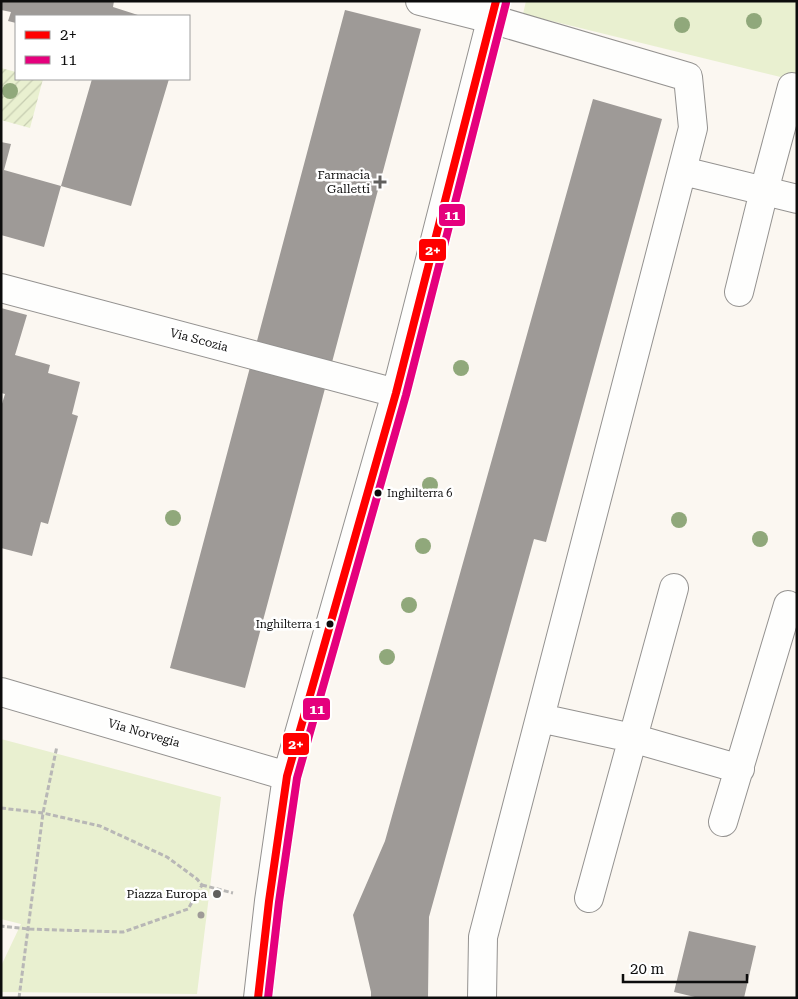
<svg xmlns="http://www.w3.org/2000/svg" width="798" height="999" font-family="'Roboto Serif',serif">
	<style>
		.park { fill: #e9f0d0 }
		.garden { fill: url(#garden-furrows) }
		.building { fill: #9e9a97 }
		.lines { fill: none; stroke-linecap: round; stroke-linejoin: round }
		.minor-casing { stroke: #949290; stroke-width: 30 }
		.path { stroke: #b8b7b6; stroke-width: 3; stroke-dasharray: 5 2.5; stroke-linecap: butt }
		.minor { stroke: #fefefd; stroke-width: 28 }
		.bus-1-casing { stroke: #fff; stroke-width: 11 }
		.bus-2-casing { stroke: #fff; stroke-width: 11 }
		.bus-1 { stroke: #f00; stroke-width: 8 }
		.bus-2 { stroke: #e5007d; stroke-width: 8 }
		.tree { fill: #90a87b }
		.poi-dot { fill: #605f5d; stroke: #fff; stroke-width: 2 }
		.bus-dot { fill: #0d0d0d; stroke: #fff; stroke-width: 2 }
		.labels { text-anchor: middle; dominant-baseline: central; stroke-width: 5; stroke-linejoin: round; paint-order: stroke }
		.bus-label { font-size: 11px; fill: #0d0d0d; stroke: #fff; text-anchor: start }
		.poi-label { font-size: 12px; fill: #0d0d0d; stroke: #fff; text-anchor: end }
		.street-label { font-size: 12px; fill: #0d0d0d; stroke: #fff }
		.line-badge { stroke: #fff; stroke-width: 2 }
		.badge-label { font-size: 14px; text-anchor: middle; font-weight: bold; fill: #fff }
	</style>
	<defs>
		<pattern id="garden-furrows" width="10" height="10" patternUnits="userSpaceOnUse" patternTransform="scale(1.25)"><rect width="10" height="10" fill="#e9f0d0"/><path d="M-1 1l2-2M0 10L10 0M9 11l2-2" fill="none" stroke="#c7cdb1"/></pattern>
	</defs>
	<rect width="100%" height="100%" fill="#fbf7f1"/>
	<!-- park -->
	<path class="park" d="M526,1H797V81L523,14Z
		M1,739L221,797L197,994L1,992V966L21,924L1,919Z"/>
	<!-- garden -->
	<path class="garden" d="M1,68L16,72V79H43L30,128L1,120Z"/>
	<!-- building -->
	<path class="building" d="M1,1H114L113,7L141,16H16V23L8,21L11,12L1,10Z
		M345,10L421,29L245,688L170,668Z
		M92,79H169L131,206L61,186Z
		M593,99L662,119L546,542L534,539L429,917L428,998H371V992L353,915L385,841Z
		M1,142L11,144L4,170L61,186L44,247L1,235Z
		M1,308L27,315L15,355L50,365L48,373L80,382L72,414L78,416L48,524L41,522L32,556L1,548V407L5,394L1,393Z
		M197.5 915a3.5 3.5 0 1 1 7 0a3.5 3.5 0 1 1-7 0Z
		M689,931L756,946L744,998H699L674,992Z"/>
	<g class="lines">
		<defs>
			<path id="minor" d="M420,1L491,19L688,77L693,128L483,937L482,998
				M683,171L797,199
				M1,288L396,393
				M739,292L764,191L792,87
				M1,692L287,776
				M540,718L632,738L740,769
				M723,822L788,605
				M589,898L674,588
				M258,998L269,901L287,776L396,393L496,1"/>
		</defs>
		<!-- minor casing -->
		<use href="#minor" class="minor-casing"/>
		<!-- path -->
		<path class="path" d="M1,808L43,813L100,826L167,857L197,879L202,885L188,909L123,932L28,929L1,926
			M202,885L233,893
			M19,998L43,813L57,746"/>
		<!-- minor -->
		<use href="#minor" class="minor"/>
		<defs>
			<path id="bus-1" d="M258,998L269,901L287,776L396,393L496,1"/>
			<path id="bus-2" d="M268,998L279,902L297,778L406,395L506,3"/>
		</defs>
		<!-- bus-1 casing -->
		<use href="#bus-1" class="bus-1-casing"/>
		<!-- bus-2 casing -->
		<use href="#bus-2" class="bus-2-casing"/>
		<!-- bus-1 -->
		<use href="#bus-1" class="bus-1"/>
		<!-- bus-2 -->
		<use href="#bus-2" class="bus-2"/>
	</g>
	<!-- trees -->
	<g class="tree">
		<circle cx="754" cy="21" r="8"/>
		<circle cx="682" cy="25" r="8"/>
		<circle cx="10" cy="91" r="8"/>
		<circle cx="461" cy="368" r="8"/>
		<circle cx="430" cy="485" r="8"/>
		<circle cx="173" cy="518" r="8"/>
		<circle cx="679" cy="520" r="8"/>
		<circle cx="760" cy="539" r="8"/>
		<circle cx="423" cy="546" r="8"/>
		<circle cx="409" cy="605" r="8"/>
		<circle cx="387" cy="657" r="8"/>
	</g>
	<!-- markers -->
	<g class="poi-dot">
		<path d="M377.5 174.5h5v5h5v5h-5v5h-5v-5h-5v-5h5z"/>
		<circle cx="217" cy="894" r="5"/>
	</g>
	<g class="bus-dot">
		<circle cx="378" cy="493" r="4.5"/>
		<circle cx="330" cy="624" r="4.5"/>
	</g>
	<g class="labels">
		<!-- bus labels -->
		<g class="bus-label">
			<text x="387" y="493">Inghilterra 6</text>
			<text x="321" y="624" text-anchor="end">Inghilterra 1</text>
		</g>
		<!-- poi labels -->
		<g class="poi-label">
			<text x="370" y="175">Farmacia<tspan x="370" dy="14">Galletti</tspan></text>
			<text x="207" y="894">Piazza Europa</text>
		</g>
		<!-- street labels -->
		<g class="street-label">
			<text transform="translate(199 340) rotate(15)">Via Scozia</text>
			<text transform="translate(144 733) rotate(16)">Via Norvegia</text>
		</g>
	</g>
	<g class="line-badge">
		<rect x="438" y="203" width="28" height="24" rx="5" fill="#e5007d"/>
		<rect x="418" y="238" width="29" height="24" rx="5" fill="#f00"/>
		<rect x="302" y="697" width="29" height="24" rx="5" fill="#e5007d"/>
		<rect x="282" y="732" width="28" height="24" rx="5" fill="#f00"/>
	</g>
	<g class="badge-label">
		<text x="452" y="220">11</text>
		<text x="433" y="255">2+</text>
		<text x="317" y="714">11</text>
		<text x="296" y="749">2+</text>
	</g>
	<!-- border -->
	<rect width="798" height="999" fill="none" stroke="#0d0d0d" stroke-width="5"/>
	<!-- legend -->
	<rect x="15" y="15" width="175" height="65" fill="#ffffff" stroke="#9e9e9e"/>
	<rect x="25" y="31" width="25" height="8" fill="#ff0000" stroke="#9e9e9e"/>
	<text x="60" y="40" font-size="15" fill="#0d0d0d">2+</text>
	<rect x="25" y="56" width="25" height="8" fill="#e5007d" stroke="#9e9e9e"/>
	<text x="60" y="65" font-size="15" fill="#0d0d0d">11</text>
	<!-- scale -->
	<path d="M623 974v8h124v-8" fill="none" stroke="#0d0d0d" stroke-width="2.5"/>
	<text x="630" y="974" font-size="15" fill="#0d0d0d" stroke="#ffffff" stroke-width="4" paint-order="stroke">20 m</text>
</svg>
